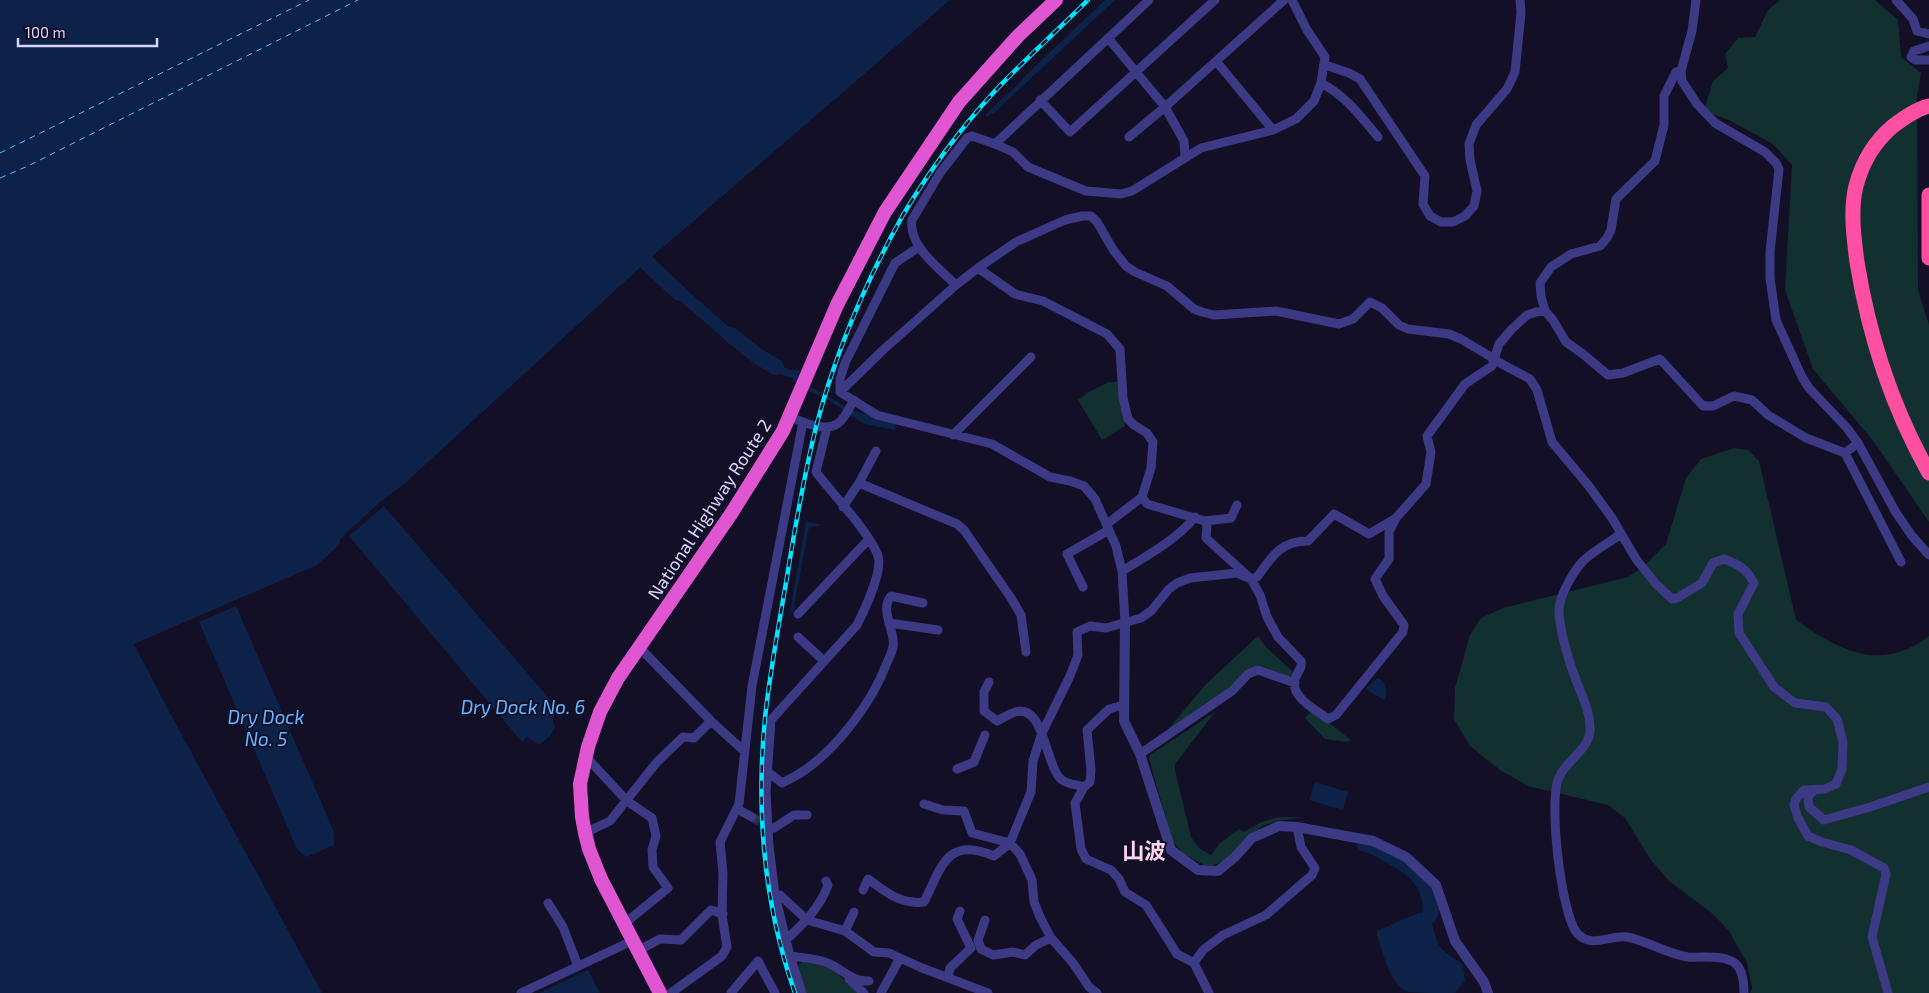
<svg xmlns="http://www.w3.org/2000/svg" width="1929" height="993" font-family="'Exo 2','Noto Sans JP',sans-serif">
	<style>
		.green { fill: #12302f }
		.water { fill: #0c2248 }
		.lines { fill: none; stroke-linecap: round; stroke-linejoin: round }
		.stream { stroke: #0c2248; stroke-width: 2.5 }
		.river { stroke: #0c2248; stroke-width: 16 }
		.ferry { stroke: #62b6ff; stroke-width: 1; stroke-dasharray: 6 5; stroke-linecap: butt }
		.minor-tunnel { stroke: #312d47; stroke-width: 9; stroke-dasharray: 9 4.5; stroke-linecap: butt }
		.minor { stroke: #3d3a85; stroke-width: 9 }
		.tertiary { stroke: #3d3a85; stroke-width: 10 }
		.trunk { stroke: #e055d1; stroke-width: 14 }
		.motorway { stroke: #ff4fa3; stroke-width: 15 }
		.rail-casing { stroke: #00e5ff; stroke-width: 4.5 }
		.rail { stroke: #130f26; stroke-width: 2.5; stroke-dasharray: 8; stroke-linecap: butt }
		.minor-bridge { stroke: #3d3a85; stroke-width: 9 }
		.labels { text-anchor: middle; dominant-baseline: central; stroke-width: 4; stroke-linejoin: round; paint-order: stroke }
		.street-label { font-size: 18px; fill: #d9d4ff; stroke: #130f26 }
		.water-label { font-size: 19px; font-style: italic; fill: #62b6ff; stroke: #130f26 }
		.district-label { font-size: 22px; font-weight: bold; fill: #ffd6f0; stroke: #130f26 }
	</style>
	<rect width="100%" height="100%" fill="#130f26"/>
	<!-- green -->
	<path class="green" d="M1780,0H1875L1898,20L1901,57L1921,73L1917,96L1918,290L1929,325V522L1874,442L1813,369L1785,290L1792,165L1773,144L1729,120L1704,111L1713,81L1728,68L1725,54L1738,38L1755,37L1768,10Z
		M1109,382H1119L1125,426L1102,440L1078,400L1089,392Z
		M1734,448L1748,450L1759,461L1796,620C1840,651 1881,673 1929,636V993H1750L1752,988L1747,963L1729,931L1713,914L1669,881L1651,860L1625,818L1608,805L1528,786L1500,770L1470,746L1454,719L1455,688L1470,635L1481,618L1503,608L1628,577L1644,566L1666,544L1686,478L1701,459Z
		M1258,636L1266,647L1294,673L1289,677L1259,665L1246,672L1231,690L1165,733L1206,684Z
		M1312,710L1351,740L1347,742L1325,739L1305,718Z
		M1215,712L1175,764V770L1191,837L1200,849L1211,855L1220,843L1239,829L1244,832C1266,818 1277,815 1303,818L1281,820L1264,825L1247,837L1225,861L1210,866L1204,865L1184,854L1177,847L1172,839L1149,759L1150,755Z
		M803,961L827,965L860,993H804L796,968Z"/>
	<!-- water -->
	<path class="water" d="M0,0H950L646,262L403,485L380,502L340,539L339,545L317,565L134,644L165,704L322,993H0Z
		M1105,0H1115L994,113H992L987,117L985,115L990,110L993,111L1028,73Z
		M668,273L750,346L743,355L659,283Z
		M760,354L790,370H798L810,386L852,410L896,423L895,430L864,424L827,399L808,391L796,384L792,378L770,371L754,361Z
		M384,506L559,710L552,716L555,728L550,736L539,745L527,737L522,742L349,536Z
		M806,522L820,524L819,526L809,527L793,612L790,611Z
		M236,606L334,832V845L306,857L297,849L199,622Z
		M1378,678L1383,681C1386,687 1388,695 1384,700L1367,690V687Z
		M1315,782L1348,792L1343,810L1309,800Z
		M1418,913H1424C1436,921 1432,936 1441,948C1447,955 1456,959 1463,965L1465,981L1455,993C1442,993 1419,993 1408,992C1390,986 1383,952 1377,936V931Z
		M588,970L600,993H539Z"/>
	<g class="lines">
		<!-- stream -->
		<path class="stream" d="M991,111L1009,94"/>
		<!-- river -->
		<path class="river" d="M646,262L679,293
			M731,335L759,357L776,367
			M1365,844L1370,845C1395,858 1426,870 1430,901C1431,907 1432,911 1429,916"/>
		<!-- ferry -->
		<path class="ferry" d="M0,153L309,0
			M0,178L28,166L358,0"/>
		<!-- minor-tunnel -->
		<path class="minor-tunnel" d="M752,817L768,827"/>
		<!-- minor -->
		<path class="minor" d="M1696,0L1692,31L1681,71L1682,81L1697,104L1715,123L1765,152L1776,163L1779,169L1770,252V278L1776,320L1802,377L1809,388L1847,428L1858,443L1895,511L1912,536L1929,555
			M1896,0L1913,19L1917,31L1929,34
			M1108,38L1165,107L1184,141L1185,157
			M1929,46L1914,51L1911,57L1915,60H1929
			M1216,61L1273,130
			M1325,65L1349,73L1360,79L1425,176L1423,204L1430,216L1441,222H1453L1465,216L1474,206L1477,191L1470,160L1469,144L1476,125L1507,89L1515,72L1521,13L1520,0
			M1321,83C1346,96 1361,117 1378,137
			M1040,100L1070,132L1215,0
			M1129,137L1165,107L1284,0
			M995,144L1149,0
			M978,268L1015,294L1043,301L1107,334L1120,349L1123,398L1128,419L1134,425L1147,433L1153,442L1151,468L1142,497L1107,524
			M956,285C940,269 908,246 912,220L940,173L967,138L972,136L995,144L1013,152L1028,167L1086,191L1121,194L1132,191L1201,148L1273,130L1296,119L1314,101L1321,83L1325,57L1307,30L1292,0
			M1545,311L1541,296L1540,283L1551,267L1571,254L1600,246L1607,238L1611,230L1616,199L1655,161L1664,125V96L1676,72L1681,71
			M1502,364L1530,379L1537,390L1552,442L1588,485L1612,518L1636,559L1656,584L1672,599L1677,598L1702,583L1713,563L1724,559C1738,564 1747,569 1754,583L1738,614L1739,633L1774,687L1795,703L1826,707L1837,719L1843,742L1842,769L1836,784L1825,789L1804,790L1796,799L1794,805L1798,818L1808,836L1822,842L1851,850L1884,868L1886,874L1872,937L1888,993
			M840,392L883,350L956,285L978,268L1016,242L1065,220L1082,216H1091L1097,222L1114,251L1126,266L1135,272L1167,286L1194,309L1202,312L1214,315L1276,311L1339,324L1353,319L1370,302L1382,308L1399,325L1408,329L1449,334L1461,339L1491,357
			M840,392L877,415L992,444L1050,477L1070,481L1084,486L1095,499L1116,546L1122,571L1125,622
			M840,392V379L845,363L895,263L919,247
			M790,417C802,422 825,432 837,424C845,419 849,408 854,400
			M953,435L1031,357
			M1845,453L1901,562
			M859,483L876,451
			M1142,497L1147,504L1205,521L1207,526L1206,538L1251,579L1260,595L1267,617L1278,637L1301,661C1303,668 1297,672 1295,679C1290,697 1315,709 1328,719L1336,715L1403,632L1404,625L1383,596L1375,579L1389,559V532L1396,518L1426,484L1431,452L1427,436L1465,384L1492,366L1499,344L1511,330L1527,315L1536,312L1545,311L1553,320L1566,342L1583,354L1608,375L1623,373L1660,359L1703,406H1713L1734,396L1752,400L1768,415L1806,438L1845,453L1858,443
			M843,507L859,483L957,524L964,530L1011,598L1021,615L1026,652
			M1205,521L1231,518L1237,505
			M1621,534C1610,542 1595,550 1584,560C1574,570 1559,596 1559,610C1559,630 1569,662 1576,680C1582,696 1591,713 1590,731C1589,749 1566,761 1559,777C1548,800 1561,914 1577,933C1591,949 1609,935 1627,937C1648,941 1667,954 1688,957C1702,958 1725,954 1736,964C1743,971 1744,984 1744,993
			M1122,571C1147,556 1176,540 1195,517
			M1083,587L1067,554L1109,530
			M798,614L869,539
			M889,623L938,630
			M798,637L824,661
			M639,647L711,721L744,751
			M989,682L984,692V711L997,721C1003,718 1009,714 1015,712C1045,703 1045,767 1062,780C1067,784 1078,785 1084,787
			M1124,705L1109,709L1087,730L1091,770L1090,782L1084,787L1075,803L1081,849L1086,859L1111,870L1119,879L1125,892L1146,905L1177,954L1194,963L1209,993
			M1140,754L1232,691L1248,674L1258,670L1295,683
			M584,764L589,760L627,801L652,818L656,836L652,850L653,867L668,888L625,923
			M957,769L974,762L985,735
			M768,772L782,783C790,779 798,775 805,770C838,747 872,702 886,665C888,660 892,653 893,647C896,631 879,611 891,596L923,603
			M1814,790L1808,797L1809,807L1824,820L1870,807L1929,787
			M924,804L943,810L964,811L972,833L1010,843L1020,854L1032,880L1034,902L1040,917L1051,938L1073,963L1089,987L1097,993
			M737,809L752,817
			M768,827L774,828L794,815H807
			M585,833L610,821L657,762L683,737L694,738L711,721
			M863,890L868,879C886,892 901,905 924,902C942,866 947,836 994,856L1010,843L1031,792L1033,761L1042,733L1070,676L1078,655L1077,632L1090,626L1106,628L1141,618L1151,611L1169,589L1177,583L1190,578L1237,573L1251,579L1257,577C1272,557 1280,541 1308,541L1334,514L1369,534L1396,518
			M775,895H780L807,920L845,931L874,952L889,953L922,968L988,993
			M548,903L563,927L578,966
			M985,920L978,940L981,949L993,955L1013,952L1025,955L1036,945L1051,938
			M845,931L854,912
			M786,940C803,924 820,908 828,885L826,881
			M639,950L660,939L681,940L711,910L723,914
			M790,956C802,958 819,958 830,964C843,970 853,982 869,981
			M1194,963L1203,950L1223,935L1266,915L1312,875L1315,868L1301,847L1297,827
			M948,977L950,968L971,948L957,919L960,911
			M849,979L864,993
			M521,993L634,940
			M671,993L722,956L727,947L722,915L723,873L720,842L739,804L752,686L803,422
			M731,993L758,961L775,993
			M802,993L790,956L775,895L769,846L766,792L771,720L857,625C864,611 883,571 878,556C871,534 831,492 816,472L827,427
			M881,993L900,958"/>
		<!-- tertiary -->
		<path class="tertiary" d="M1125,622L1124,721L1140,754L1171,850L1198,870L1218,871L1235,857L1252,838L1279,826L1297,827L1373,841L1406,857L1436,885L1455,941L1484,982L1488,993"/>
		<!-- trunk -->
		<path class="trunk" d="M660,993L601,879L589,849L585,833L582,817L580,784L588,747L600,712L618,678L731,514L783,431L837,305L885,212L959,102L1018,36L1056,0"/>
		<!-- motorway -->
		<path class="motorway" d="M1929,106C1916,109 1904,118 1893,126C1874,142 1862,163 1856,186C1850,210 1854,239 1857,262C1869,337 1892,407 1929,473
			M1929,195V258"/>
		<defs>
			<path id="rail" d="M795,993C764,905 756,810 765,718C770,671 779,624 787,577C795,527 804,476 816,427C835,354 866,281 903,215C928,173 961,128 994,92C1024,60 1057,31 1088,0"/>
		</defs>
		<!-- rail casing -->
		<use href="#rail" class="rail-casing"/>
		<!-- rail -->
		<use href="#rail" class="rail"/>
		<!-- minor-bridge -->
		<path class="minor-bridge" d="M1491,357L1502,364"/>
	</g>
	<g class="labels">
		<!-- street labels -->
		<g class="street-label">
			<text transform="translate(709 509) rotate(-57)">National Highway Route 2</text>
		</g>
		<!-- water labels -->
		<g class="water-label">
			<text x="523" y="706">Dry Dock No. 6</text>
			<text x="266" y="716">Dry Dock<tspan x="266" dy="22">No. 5</tspan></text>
		</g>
		<!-- district labels -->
		<g class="district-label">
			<text x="1144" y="850">山波</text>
		</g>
	</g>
	<!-- scale -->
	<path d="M18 38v8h139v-8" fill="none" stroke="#d9d4ff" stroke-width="2.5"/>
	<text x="25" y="38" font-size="15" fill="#d9d4ff" stroke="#130f26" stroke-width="4" paint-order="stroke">100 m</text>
</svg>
